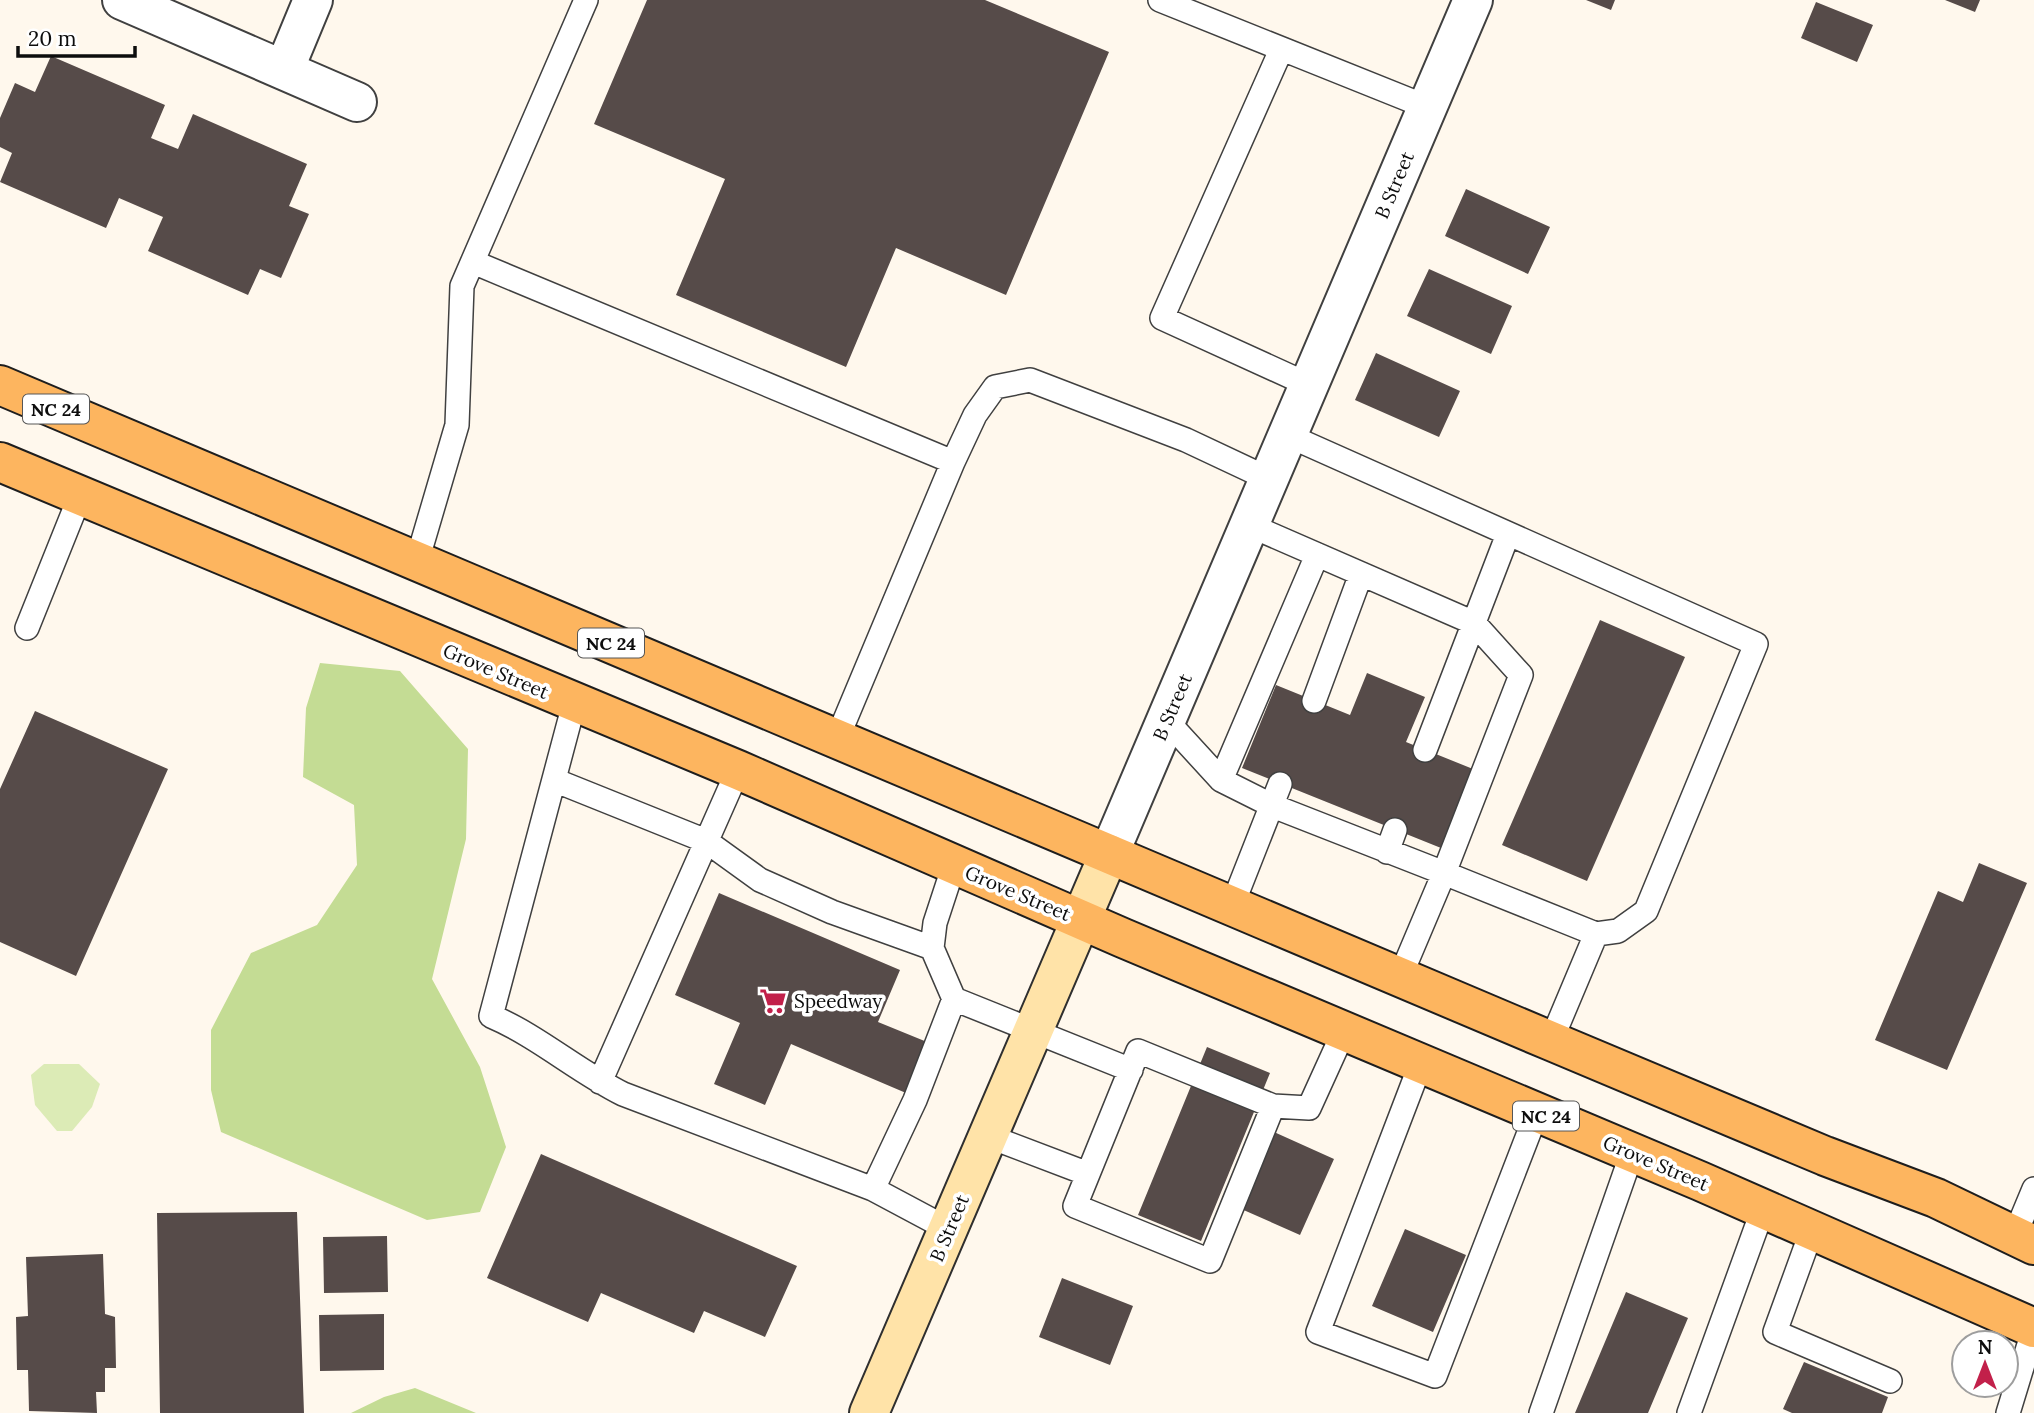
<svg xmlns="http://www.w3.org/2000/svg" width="2034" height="1413" font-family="Lora,serif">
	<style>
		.green { fill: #dcebb6 }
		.forest { fill: #c4dc94 }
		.building { fill: #564b49 }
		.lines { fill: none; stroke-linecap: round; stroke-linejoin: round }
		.lane-casing { stroke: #404040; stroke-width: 26 }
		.street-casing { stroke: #404040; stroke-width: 42 }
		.secondary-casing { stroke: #2f2f2f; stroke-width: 42 }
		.primary-casing { stroke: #1e1e1e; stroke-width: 42 }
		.lane { stroke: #fff; stroke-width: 23 }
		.street { stroke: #fff; stroke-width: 38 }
		.secondary { stroke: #ffe3a8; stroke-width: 38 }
		.primary { stroke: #fdb55f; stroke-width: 38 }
		.labels { text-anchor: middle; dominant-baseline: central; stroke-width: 7; stroke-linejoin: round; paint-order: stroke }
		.shield { fill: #fff; stroke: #565656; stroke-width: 2 }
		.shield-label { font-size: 18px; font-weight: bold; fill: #0d0d0d }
		.street-label { font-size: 19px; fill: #0d0d0d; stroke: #fff }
		.poi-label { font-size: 19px; fill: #0d0d0d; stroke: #fff; text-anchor: start }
	</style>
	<rect width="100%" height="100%" fill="#fff8ed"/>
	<!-- green -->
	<path class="green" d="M44,1064H79L100,1084L92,1107L72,1131H57L35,1105L31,1075Z"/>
	<!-- forest -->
	<path class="forest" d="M320,663L400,671L468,749L466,839L432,979L480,1067L506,1147L480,1212L427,1220L221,1132L211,1090V1030L251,953L317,925L357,865L354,805L303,777L306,708Z
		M415,1388L476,1413H351L384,1397Z"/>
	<!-- building -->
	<path class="building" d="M647,0H985L1109,52L1006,295L896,248L846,367L676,295L725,179L594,124Z
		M1586,0H1615L1611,10Z
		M1945,0H1980L1975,12Z
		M1816,2L1873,25L1857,62L1801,38Z
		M51,56L165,105L151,138L178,149L193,114L307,164L289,206L309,214L281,278L260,269L248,295L148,251L163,217L119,198L106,228L0,182L12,153L0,147V118L15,83L35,92Z
		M1466,189L1550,227L1528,274L1445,236Z
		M1429,269L1512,306L1491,354L1407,316Z
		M1376,353L1460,391L1439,437L1355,400Z
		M1600,620L1685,657L1587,881L1502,845Z
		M1367,673L1425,697L1406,742L1473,769L1441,848L1242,768L1276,685L1350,715Z
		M35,711L168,769L76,976L0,942V789Z
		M1979,863L2027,883L1947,1070L1875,1040L1938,891L1963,902Z
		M719,893L900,970L878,1022L927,1042L906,1093L791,1044L765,1105L714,1084L740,1023L675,995Z
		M1207,1047L1270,1073L1201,1241L1138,1215Z
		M1274,1132L1334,1159L1300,1235L1239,1208Z
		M541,1154L797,1266L765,1337L704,1311L694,1333L601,1293L588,1322L487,1278Z
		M297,1212L304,1413H160L157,1213Z
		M1405,1229L1466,1255L1433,1332L1372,1306Z
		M387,1236L388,1292L324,1293L323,1237Z
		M103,1254L105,1314L115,1317L116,1368H105V1392H96L97,1413L29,1411L28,1370H17L16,1317L28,1316L26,1257Z
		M1062,1278L1133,1306L1110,1365L1039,1337Z
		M1626,1292L1688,1318L1648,1413H1575Z
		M384,1314V1370L320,1371L319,1315Z
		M1804,1362L1888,1397L1882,1413H1792L1783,1409Z"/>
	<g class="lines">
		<defs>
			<path id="lane" d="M1160,0L1427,107
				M1281,50L1162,318L1309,385
				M473,262L953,462L837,739
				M1287,435L1756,644L1646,911L1618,931L1596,934L1551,1041
				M953,462L975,415L995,387L1030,380L1186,440L1269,479
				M1249,525L1474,623L1521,675L1444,873L1596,934
				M1317,555L1221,780L1273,806L1444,873L1400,977
				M417,561L457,425L462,286L586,0
				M27,628L80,496
				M1314,701L1361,574
				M574,704L491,1016C538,1036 577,1071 623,1094L873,1189L915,1100L954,999L932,948L935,923L954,865
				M1167,721L1221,780
				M1425,750L1508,534
				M554,780L706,841L760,880L832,912L932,948
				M1387,852L1395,830
				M1232,906L1280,784
				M954,999L1131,1070
				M1138,1051L1273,1106L1210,1261L1075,1206Z
				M1421,1063L1318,1332L1435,1376L1537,1112
				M600,1082L738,770
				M1273,1106L1309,1108L1344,1031
				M988,1136L1088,1174
				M873,1189L948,1229
				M1812,1230L1775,1332L1890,1381
				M2014,1237L2034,1189
				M1541,1413L1632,1153
				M1689,1413L1763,1209
				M2008,1413L2034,1328"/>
			<path id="street" d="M122,0L357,102
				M284,70L313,0
				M1109,854L1473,0"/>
			<path id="secondary" d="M869,1413L1109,854"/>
			<path id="primary" d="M0,385L1551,1041L1825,1156L1936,1198L2034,1245
				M0,462L738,770L1123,938L1700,1181L2034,1328"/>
		</defs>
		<!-- lane casing -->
		<use href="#lane" class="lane-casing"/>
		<!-- street casing -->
		<use href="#street" class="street-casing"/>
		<!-- secondary casing -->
		<use href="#secondary" class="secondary-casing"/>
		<!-- primary casing -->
		<use href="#primary" class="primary-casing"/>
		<!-- lane -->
		<use href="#lane" class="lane"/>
		<!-- street -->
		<use href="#street" class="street"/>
		<!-- secondary -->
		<use href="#secondary" class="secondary"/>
		<!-- primary -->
		<use href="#primary" class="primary"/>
	</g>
	<!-- icons -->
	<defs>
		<symbol id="supermarket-bare" viewBox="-9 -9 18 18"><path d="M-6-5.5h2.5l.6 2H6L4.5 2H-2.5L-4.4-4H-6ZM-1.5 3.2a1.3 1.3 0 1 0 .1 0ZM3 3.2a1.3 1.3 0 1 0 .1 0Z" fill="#c2204a" stroke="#fff" stroke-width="2.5" paint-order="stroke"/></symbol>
	</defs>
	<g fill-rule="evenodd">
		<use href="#supermarket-bare" x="754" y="982" width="38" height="38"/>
	</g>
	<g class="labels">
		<!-- shield labels -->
		<g class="shield">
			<rect x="23" y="394.5" width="66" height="29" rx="5"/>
			<rect x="578" y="628.5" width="66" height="29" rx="5"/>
			<rect x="1513" y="1101.5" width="66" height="29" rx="5"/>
		</g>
		<g class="shield-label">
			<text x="56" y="409">NC 24</text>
			<text x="611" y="643">NC 24</text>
			<text x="1546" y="1116">NC 24</text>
		</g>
		<!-- street labels -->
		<g class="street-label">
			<text transform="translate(1394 185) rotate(-67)">B Street</text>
			<text transform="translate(496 671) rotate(23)">Grove Street</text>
			<text transform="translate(1172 707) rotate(-67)">B Street</text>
			<text transform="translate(1018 893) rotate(23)">Grove Street</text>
			<text transform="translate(1656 1163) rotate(23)">Grove Street</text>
			<text transform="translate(949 1228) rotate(-67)">B Street</text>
		</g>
		<!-- poi labels -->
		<g class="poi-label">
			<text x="794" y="1001">Speedway</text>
		</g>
	</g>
	<!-- north arrow -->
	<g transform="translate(1985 1364)"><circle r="33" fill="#ffffff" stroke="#9e9e9e" stroke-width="2"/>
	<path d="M0-5L12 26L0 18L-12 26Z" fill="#c2204a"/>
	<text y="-10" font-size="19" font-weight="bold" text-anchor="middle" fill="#0d0d0d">N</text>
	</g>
	<!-- scale -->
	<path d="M18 46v10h117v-10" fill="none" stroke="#0d0d0d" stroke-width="3.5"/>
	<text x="28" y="46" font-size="21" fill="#0d0d0d" stroke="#ffffff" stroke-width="5" paint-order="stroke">20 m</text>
</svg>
